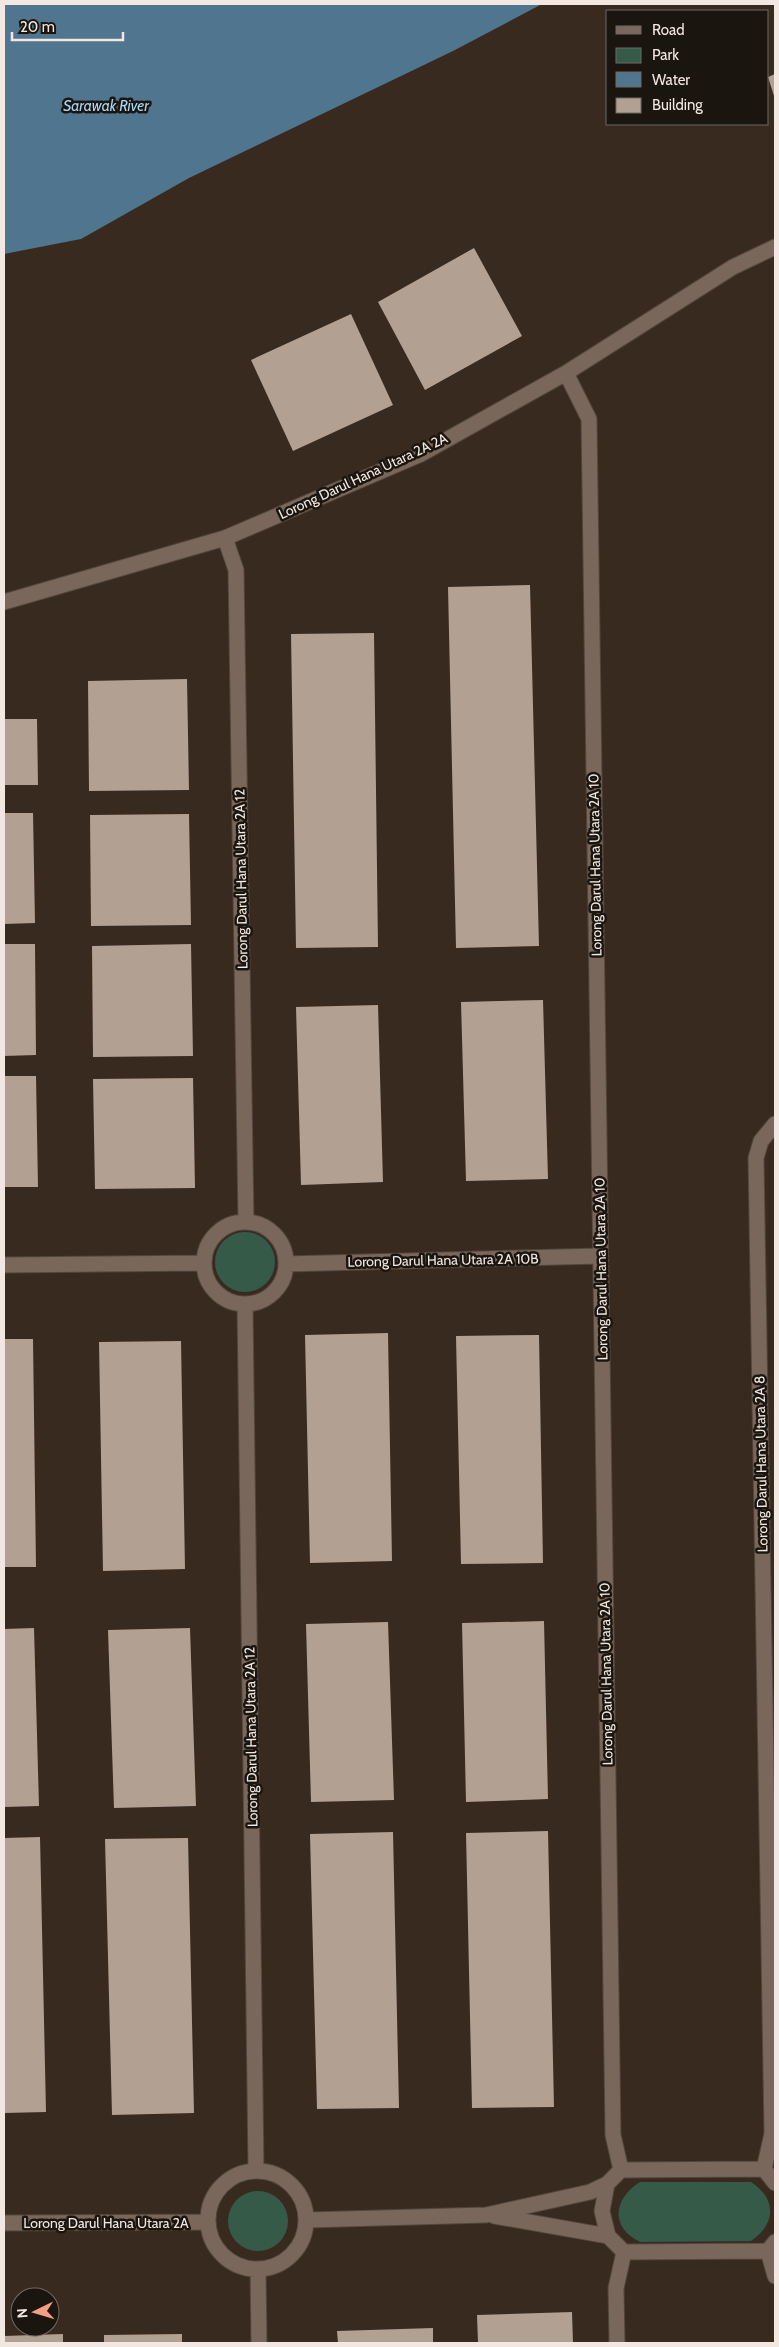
<svg xmlns="http://www.w3.org/2000/svg" width="779" height="2347" font-family="Cabin,sans-serif">
	<style>
		.green { fill: #355a47 }
		.water { fill: #50758e }
		.building { fill: #b2a093 }
		.lines { fill: none; stroke-linecap: round; stroke-linejoin: round }
		.minor-casing { stroke: #52463d; stroke-width: 17 }
		.minor { stroke: #79675b; stroke-width: 15 }
		.labels { text-anchor: middle; dominant-baseline: central; stroke-width: 5; stroke-linejoin: round; paint-order: stroke }
		.street-label { font-size: 14px; fill: #f2e8e1; stroke: #1b1510 }
		.water-label { font-size: 15px; font-style: italic; fill: #a7d8fb; stroke: #1b1510 }
	</style>
	<rect width="100%" height="100%" fill="#392a20"/>
	<!-- green -->
	<path class="green" d="M215 1262a30 30 0 1 1 60 0a30 30 0 1 1-60 0Z
		M640,2182H751C777,2199 776,2224 751,2241L640,2242C609,2227 614,2198 640,2182Z
		M228 2221a30 30 0 1 1 60 0a30 30 0 1 1-60 0Z"/>
	<!-- water -->
	<path class="water" d="M4,4H542L453,51L189,178L81,239L4,254Z"/>
	<!-- building -->
	<path class="building" d="M775,74V99L768,77Z
		M474,248L522,336L425,390L378,302Z
		M351,314L393,405L293,451L251,360Z
		M530,585L539,946L456,948L448,587Z
		M374,633L378,947L296,948L291,634Z
		M187,679L189,790L89,791L88,681Z
		M4,719H37L38,785H4Z
		M4,813H33L35,923L4,924Z
		M189,814L191,925L91,926L90,815Z
		M4,944H35L36,1055L4,1056Z
		M191,944L193,1056L93,1057L92,946Z
		M543,1000L548,1179L466,1181L461,1002Z
		M378,1005L383,1182L301,1185L296,1007Z
		M4,1076H36L38,1187H4Z
		M193,1078L195,1188L95,1189L93,1079Z
		M388,1333L392,1561L310,1563L305,1335Z
		M539,1335L543,1563L461,1564L456,1336Z
		M4,1339H33L36,1567H4Z
		M181,1341L185,1569L103,1571L99,1342Z
		M544,1621L548,1799L466,1802L462,1623Z
		M388,1622L394,1800L311,1802L306,1624Z
		M34,1628L39,1806L4,1807V1629Z
		M190,1628L196,1806L114,1808L108,1630Z
		M548,1831L554,2107L472,2108L466,1833Z
		M393,1832L399,2108L317,2109L310,1834Z
		M40,1837L46,2112L4,2113V1838Z
		M188,1838L194,2113L112,2115L105,1839Z
		M572,2312L573,2343H478L477,2315Z
		M433,2328V2343H338L337,2331Z
		M63,2334V2343H4V2336Z
		M182,2334V2343H104V2335Z"/>
	<g class="lines">
		<defs>
			<path id="minor" d="M566,373L589,419L613,2135L621,2170
				M225,538L236,570L246,1221
				M4,602L225,538L421,454L566,373L733,267L775,247
				M204 1263a41 41 0 1 1 82 0a41 41 0 1 1-82 0Z
				M286,1264L600,1256
				M4,1265L204,1263
				M245,1304L256,2170
				M764,2169L772,2134L756,1158L761,1141L775,1124
				M208 2220a49 49 0 1 1 98 0a49 49 0 1 1-98 0Z
				M775,2183L764,2169L621,2170L607,2184L602,2211L608,2236L624,2252L768,2251L775,2242
				M494,2216L608,2236
				M307,2220L486,2215L590,2192L607,2184
				M4,2223L208,2222
				M768,2251L775,2276
				M258,2269L259,2343
				M617,2343L616,2288L624,2252"/>
		</defs>
		<!-- minor casing -->
		<use href="#minor" class="minor-casing"/>
		<!-- minor -->
		<use href="#minor" class="minor"/>
	</g>
	<g class="labels">
		<!-- street labels -->
		<g class="street-label">
			<text transform="translate(363 476) rotate(-25)">Lorong Darul Hana Utara 2A 2A</text>
			<text transform="translate(595 865) rotate(-91)">Lorong Darul Hana Utara 2A 10</text>
			<text transform="translate(241 879) rotate(-91)">Lorong Darul Hana Utara 2A 12</text>
			<text transform="translate(443 1260) rotate(-1)">Lorong Darul Hana Utara 2A 10B</text>
			<text transform="translate(601 1269) rotate(-91)">Lorong Darul Hana Utara 2A 10</text>
			<text transform="translate(761 1464) rotate(-91)">Lorong Darul Hana Utara 2A 8</text>
			<text transform="translate(606 1674) rotate(-91)">Lorong Darul Hana Utara 2A 10</text>
			<text transform="translate(251 1737) rotate(-91)">Lorong Darul Hana Utara 2A 12</text>
			<text x="106" y="2223">Lorong Darul Hana Utara 2A</text>
		</g>
		<!-- water labels -->
		<g class="water-label">
			<text x="106" y="106">Sarawak River</text>
		</g>
	</g>
	<!-- border -->
	<rect width="779" height="2347" fill="none" stroke="#f2e8e1" stroke-width="10"/>
	<!-- legend -->
	<rect x="606" y="10" width="162" height="115" fill="#1b1510" stroke="#716964"/>
	<rect x="616" y="26" width="25" height="8" fill="#79675b" stroke="#716964"/>
	<text x="652" y="35" font-size="15" fill="#f2e8e1">Road</text>
	<rect x="616" y="48" width="25" height="15" fill="#355a47" stroke="#716964"/>
	<text x="652" y="60" font-size="15" fill="#f2e8e1">Park</text>
	<rect x="616" y="72" width="25" height="15" fill="#50758e" stroke="#716964"/>
	<text x="652" y="85" font-size="15" fill="#f2e8e1">Water</text>
	<rect x="616" y="98" width="25" height="15" fill="#b2a093" stroke="#716964"/>
	<text x="652" y="110" font-size="15" fill="#f2e8e1">Building</text>
	<!-- north arrow -->
	<g transform="translate(35 2312) rotate(265)"><circle r="24" fill="#1b1510" stroke="#716964"/>
	<path d="M0-4L9 19L0 12L-9 19Z" fill="#f39f82"/>
	<text y="-8" font-size="14" font-weight="bold" text-anchor="middle" fill="#f2e8e1">N</text>
	</g>
	<!-- scale -->
	<path d="M12 32v8h111v-8" fill="none" stroke="#f2e8e1" stroke-width="2.5"/>
	<text x="20" y="32" font-size="15" fill="#f2e8e1" stroke="#1b1510" stroke-width="4" paint-order="stroke">20 m</text>
</svg>
